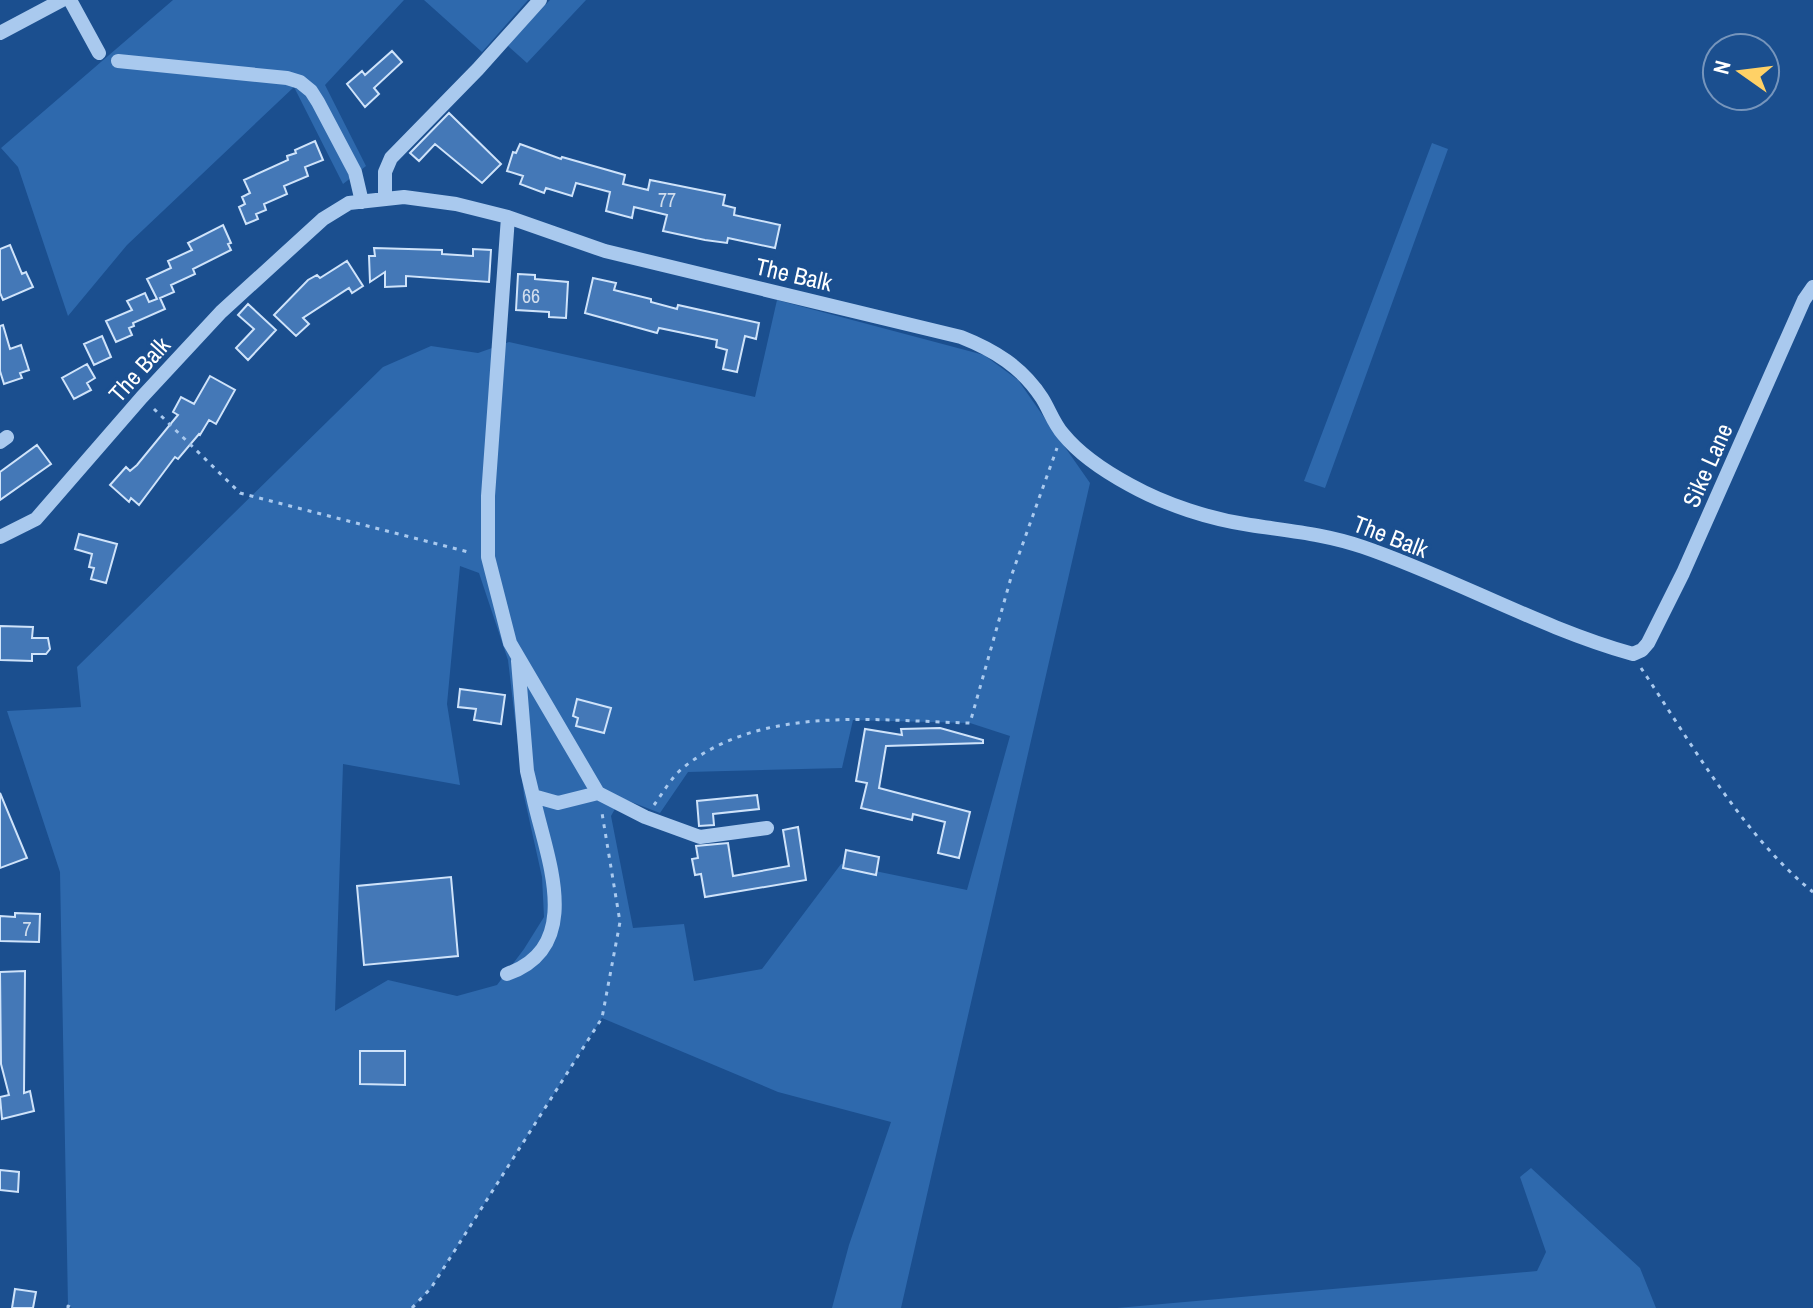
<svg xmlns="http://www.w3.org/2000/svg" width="1813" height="1308" font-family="'Archivo Narrow',sans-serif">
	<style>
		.green { fill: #2e69ad; fill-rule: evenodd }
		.building { fill: #4478b7; stroke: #cfe3fa; stroke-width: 2 }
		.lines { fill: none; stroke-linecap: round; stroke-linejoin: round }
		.path { stroke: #a9c9ee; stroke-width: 3; stroke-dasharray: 4 6; stroke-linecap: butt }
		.minor { stroke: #a9c9ee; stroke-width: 14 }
		.labels { text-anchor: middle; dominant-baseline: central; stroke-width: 7; stroke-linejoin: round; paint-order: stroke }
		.number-label { font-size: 20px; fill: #d0dded }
		.street-label { font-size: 24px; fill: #fff; stroke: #1b4f8f }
	</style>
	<rect width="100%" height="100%" fill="#1b4f8f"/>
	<!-- green -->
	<path class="green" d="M173,0H404L325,85L366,166L343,184L294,87L127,245L68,316L18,167L1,148Z
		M424,0H528L482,52Z
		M550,0H586L527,63L507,45Z
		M1432,143L1448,149L1325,488L1304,481Z
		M777,300L984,355L1018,380L1090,483L901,1308H832L849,1245L891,1122L778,1092L602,1018L431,1288L412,1308H72L68,1306L60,872L7,711L81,707L77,667L383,367L431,346L478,353L509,342L755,397ZM460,566L479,573L508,660L524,796L542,877L544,917L524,949L497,985L457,996L388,980L335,1011L343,764L460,785L447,704ZM853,720L970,723L1010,736L967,890L841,864L762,969L694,981L684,924L633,928L611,816L621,798L660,813L688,772L842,768Z
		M1531,1168L1640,1268L1656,1308H1117L1537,1271L1546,1252L1520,1177Z"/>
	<!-- building -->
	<path class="building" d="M392,51L402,62L374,88L379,94L365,107L347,84L362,71L365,75Z
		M449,113L501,164L482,183L435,144L419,161L410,153Z
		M315,141L323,160L305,167L308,176L284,186L287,194L264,204L266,210L256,214L258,219L246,224L239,207L245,204L242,197L250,193L244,180L288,160L287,156L296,153L295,150Z
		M520,144L561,159L562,157L625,175L623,184L648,190L650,180L725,195L723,205L735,208L734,215L780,225L775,248L728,238L727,243L705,240L663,231L667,215L634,207L632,218L606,211L610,192L576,183L572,196L546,188L544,193L520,184L523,176L507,171L513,152L516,153Z
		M223,225L231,243L228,244L231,250L193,269L195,274L171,285L174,292L160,298L165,309L133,323L134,326L129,328L132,335L116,342L106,321L132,310L127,301L145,293L149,302L157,299L147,279L171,268L168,261L192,250L188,243Z
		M10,245L22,274L26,272L33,287L3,300L0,293V249Z
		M374,248L442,250V254L473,256V249L491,250L489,282L406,276V286L385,287V272L370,282L369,256H375Z
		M347,261L363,286L352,293L349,288L303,318L309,324L296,336L274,315L308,280L317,275L320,278Z
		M518,274L535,275V279L568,282L566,318L549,317V312L516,310Z
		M593,278L616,283L614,290L651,299V302L677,309L678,305L759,323L756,339L745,336L737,372L723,369L727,350L716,347L717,340L659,328L657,333L585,313Z
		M248,304L276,330L248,360L236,348L254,329L238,315Z
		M3,325L10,349L21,345L29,370L20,373L22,378L4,384L0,371V326Z
		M102,336L111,357L94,365L84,344Z
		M87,364L95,378L87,383L91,390L74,399L62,378Z
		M210,376L235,390L216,424L209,420L200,435L199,434L178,459L175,457L139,505L131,498L129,502L110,485L126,467L130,471L137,465L178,415L173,412L181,397L194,404Z
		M37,445L51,464L0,500V472Z
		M79,534L117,544L106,583L91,579L94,568L89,567L92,554L75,549Z
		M0,626L33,627L32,638H48L50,649L46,654H32V661L0,660Z
		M460,689L505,695L501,724L474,720L476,709L458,707Z
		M577,699L611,708L604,733L576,726L578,718L573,716Z
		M940,728L983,740V743L886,746L879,788L970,812L959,858L938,853L945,822L913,814L912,820L861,808L867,783L856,781L865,729L902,735L901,729Z
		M0,793L27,858L0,868Z
		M757,795L759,809L713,814L714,825L699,826L697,801Z
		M798,827L806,880L705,897L701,874L695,875L692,859L698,858L696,846L728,843L733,876L789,866L783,830Z
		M846,850L879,857L876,875L843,868Z
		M451,877L458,956L364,965L357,886Z
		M15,913L40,914L39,942L0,941V916L15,917Z
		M25,971L24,1093L30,1091L34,1111L2,1119L0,1097L9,1095L1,1064L0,972Z
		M360,1051H405V1085L360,1084Z
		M0,1170L19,1172L18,1192L0,1190Z
		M15,1289L36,1292L33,1308H12Z"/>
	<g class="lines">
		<!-- path -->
		<path class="path" d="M154,409L240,493L472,553
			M1641,668C1690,741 1744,837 1813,892
			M654,805C663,793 672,776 684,767C763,704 876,721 970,723L1012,574L1057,448
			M68,1308V1306L72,1308
			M412,1308L431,1288L602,1018L620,922L602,813"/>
		<!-- minor -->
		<path class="minor" d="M70,0L99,53
			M0,33L62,0
			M118,61L287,78L300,82L311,91L318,102L355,172L362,202
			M385,199V172L391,158L478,69L540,0
			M508,217L488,496V557L510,643L598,793L645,817L700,837L767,828
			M0,442L7,437
			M0,537L36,519L142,397L221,312L323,219L349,203L404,197L456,204L508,217L605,251L961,337C994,350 1022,367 1042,398C1049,409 1054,424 1063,434C1080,455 1106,472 1130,485C1166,505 1210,519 1250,525C1289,531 1326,534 1363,547C1454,578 1540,628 1633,654L1642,650L1648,643L1683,573L1804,300L1813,287
			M518,661L527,771L533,796L558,803L598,793
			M507,974C587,946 545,854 533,796"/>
	</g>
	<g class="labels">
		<!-- number labels -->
		<g class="number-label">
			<text x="667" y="199">77</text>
			<text x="531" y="295">66</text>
			<text x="27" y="928">7</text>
		</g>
		<!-- street labels -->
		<g class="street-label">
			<text transform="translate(794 274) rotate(13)">The Balk</text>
			<text transform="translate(139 369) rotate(-48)">The Balk</text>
			<text transform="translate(1707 465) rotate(-66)">Sike Lane</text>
			<text transform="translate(1391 536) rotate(21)">The Balk</text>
		</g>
	</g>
	<!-- north arrow -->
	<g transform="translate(1741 72) rotate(284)"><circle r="38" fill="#1b4f8f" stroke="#7695bc" stroke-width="2"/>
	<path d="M0-6L14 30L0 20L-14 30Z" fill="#ffd166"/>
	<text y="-12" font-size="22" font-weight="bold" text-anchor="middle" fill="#ffffff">N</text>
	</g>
</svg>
